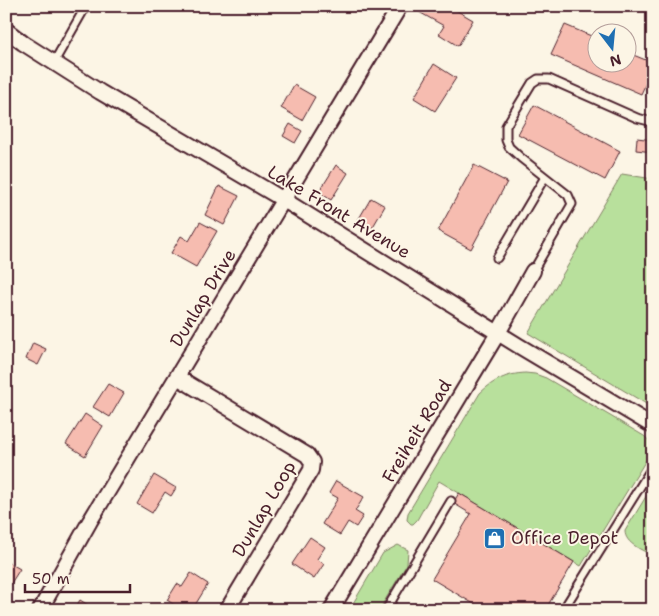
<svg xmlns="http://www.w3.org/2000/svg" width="659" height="616" font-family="'Shantell Sans',sans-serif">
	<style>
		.grass { fill: #b8e09c; stroke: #818064 }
		.building { fill: #f6bcb0; stroke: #4a1f2b }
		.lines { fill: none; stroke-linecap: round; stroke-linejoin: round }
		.service-casing { stroke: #4a1f2b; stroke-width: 11 }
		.minor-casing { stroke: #4a1f2b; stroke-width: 18 }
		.service { stroke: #fcf5e5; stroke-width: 7 }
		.minor { stroke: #fcf5e5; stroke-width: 14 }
		.labels { text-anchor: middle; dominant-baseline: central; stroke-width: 4; stroke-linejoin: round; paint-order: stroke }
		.street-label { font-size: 18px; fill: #4a1f2b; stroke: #fcf5e5 }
		.poi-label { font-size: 18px; fill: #4a1f2b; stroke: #fcf5e5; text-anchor: start }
	</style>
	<rect width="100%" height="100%" fill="#fcf5e5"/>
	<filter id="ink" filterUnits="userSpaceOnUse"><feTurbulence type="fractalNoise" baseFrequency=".02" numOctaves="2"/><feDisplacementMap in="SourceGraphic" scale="10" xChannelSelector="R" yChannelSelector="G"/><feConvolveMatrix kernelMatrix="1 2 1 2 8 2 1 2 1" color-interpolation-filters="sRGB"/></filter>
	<g filter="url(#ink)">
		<!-- grass -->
		<path class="grass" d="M622,174L653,179V408L528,333Z
			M525,373L535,374L546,378L644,436C650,441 653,444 651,452L581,566L439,481L417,520L413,524H411L407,520L408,513L480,393C494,380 506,374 525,373Z
			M653,485V556C643,550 625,544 625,531Z
			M398,545L408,550L407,564L379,610H349L383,553Z"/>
		<!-- building -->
		<path class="building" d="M422,6H449L473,20L458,46L439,34L444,26L419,12Z
			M565,25L596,38V62H626V52L653,63V68L641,94L551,55Z
			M434,64L456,78L435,111L414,98Z
			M294,85L315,97L302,120L281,108Z
			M534,105L620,151L605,180L518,134Z
			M290,124L302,131L295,143L283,136Z
			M637,138L653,140V152L636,150Z
			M336,165L348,173L331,200L319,192Z
			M474,165L507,182L471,249L438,231Z
			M219,186L239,196L224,225L205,215Z
			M371,198L385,206L371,230L357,222Z
			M200,222L217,231L196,267L171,253L181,236L189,241Z
			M33,343L46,349L38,365L26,359Z
			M108,384L124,393L110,417L93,407Z
			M85,414L103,426L85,456L66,444Z
			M154,475L176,488L171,496L165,492L152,513L137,504Z
			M336,481L364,497L355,511L363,516L356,527L348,522L340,535L322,524L338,498L329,493Z
			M459,493L574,562L545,610H484L432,579L471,514L453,503Z
			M310,537L325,547L317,559L324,564L314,579L292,564Z
			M6,561L20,569L6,591Z
			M191,573L208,584L192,610H182L167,600L177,584L182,587Z
			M80,600L96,610H74Z"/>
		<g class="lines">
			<defs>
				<path id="service" d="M54,62L86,6
					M497,258L545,177
					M533,271L572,204L568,195L521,158L509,147L506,140V126L532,83L538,79H549L637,118L653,122
					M386,610L451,501
					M563,610L653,466"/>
				<path id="minor" d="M6,30L23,43L100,92L284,200L519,346L653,426
					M177,377L307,455L312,462L311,470L227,610
					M40,610L90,521L400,6
					M331,610L498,333L533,271"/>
			</defs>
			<!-- service casing -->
			<use href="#service" class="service-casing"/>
			<!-- minor casing -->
			<use href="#minor" class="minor-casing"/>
			<!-- service -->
			<use href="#service" class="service"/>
			<!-- minor -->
			<use href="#minor" class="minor"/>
		</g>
	</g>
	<!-- icons -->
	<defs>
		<symbol id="shop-square" viewBox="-11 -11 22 22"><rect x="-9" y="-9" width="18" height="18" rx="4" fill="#1f6fb2" stroke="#fcf5e5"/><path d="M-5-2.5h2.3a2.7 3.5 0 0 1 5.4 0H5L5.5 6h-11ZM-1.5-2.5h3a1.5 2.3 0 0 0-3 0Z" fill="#fff"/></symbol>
	</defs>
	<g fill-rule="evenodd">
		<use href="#shop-square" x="482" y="526" width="25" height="25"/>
	</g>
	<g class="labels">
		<!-- street labels -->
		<g class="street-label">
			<text transform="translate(339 212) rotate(31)">Lake Front Avenue</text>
			<text transform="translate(203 298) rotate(-59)">Dunlap Drive</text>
			<text transform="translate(417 431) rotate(-59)">Freiheit Road</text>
			<text transform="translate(264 509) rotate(-60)">Dunlap Loop</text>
		</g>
		<!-- poi labels -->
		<g class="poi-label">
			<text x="511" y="538">Office Depot</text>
		</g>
	</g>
	<!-- margin -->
	<rect width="659" height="616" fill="none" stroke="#fcf5e5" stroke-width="25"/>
	<rect x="12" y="12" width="634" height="591" fill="none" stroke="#4a1f2b" stroke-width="2" filter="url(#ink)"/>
	<!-- north arrow -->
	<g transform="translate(612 48) rotate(164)"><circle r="24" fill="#fcf5e5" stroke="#b59f9b"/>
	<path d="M0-4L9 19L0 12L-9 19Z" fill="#1f6fb2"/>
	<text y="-8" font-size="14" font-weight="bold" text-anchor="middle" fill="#4a1f2b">N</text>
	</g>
	<!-- scale -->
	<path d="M25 584v8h105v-8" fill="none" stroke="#4a1f2b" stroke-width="2.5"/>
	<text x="32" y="584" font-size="15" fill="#4a1f2b" stroke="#fcf5e5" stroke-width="4" paint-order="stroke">50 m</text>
</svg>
